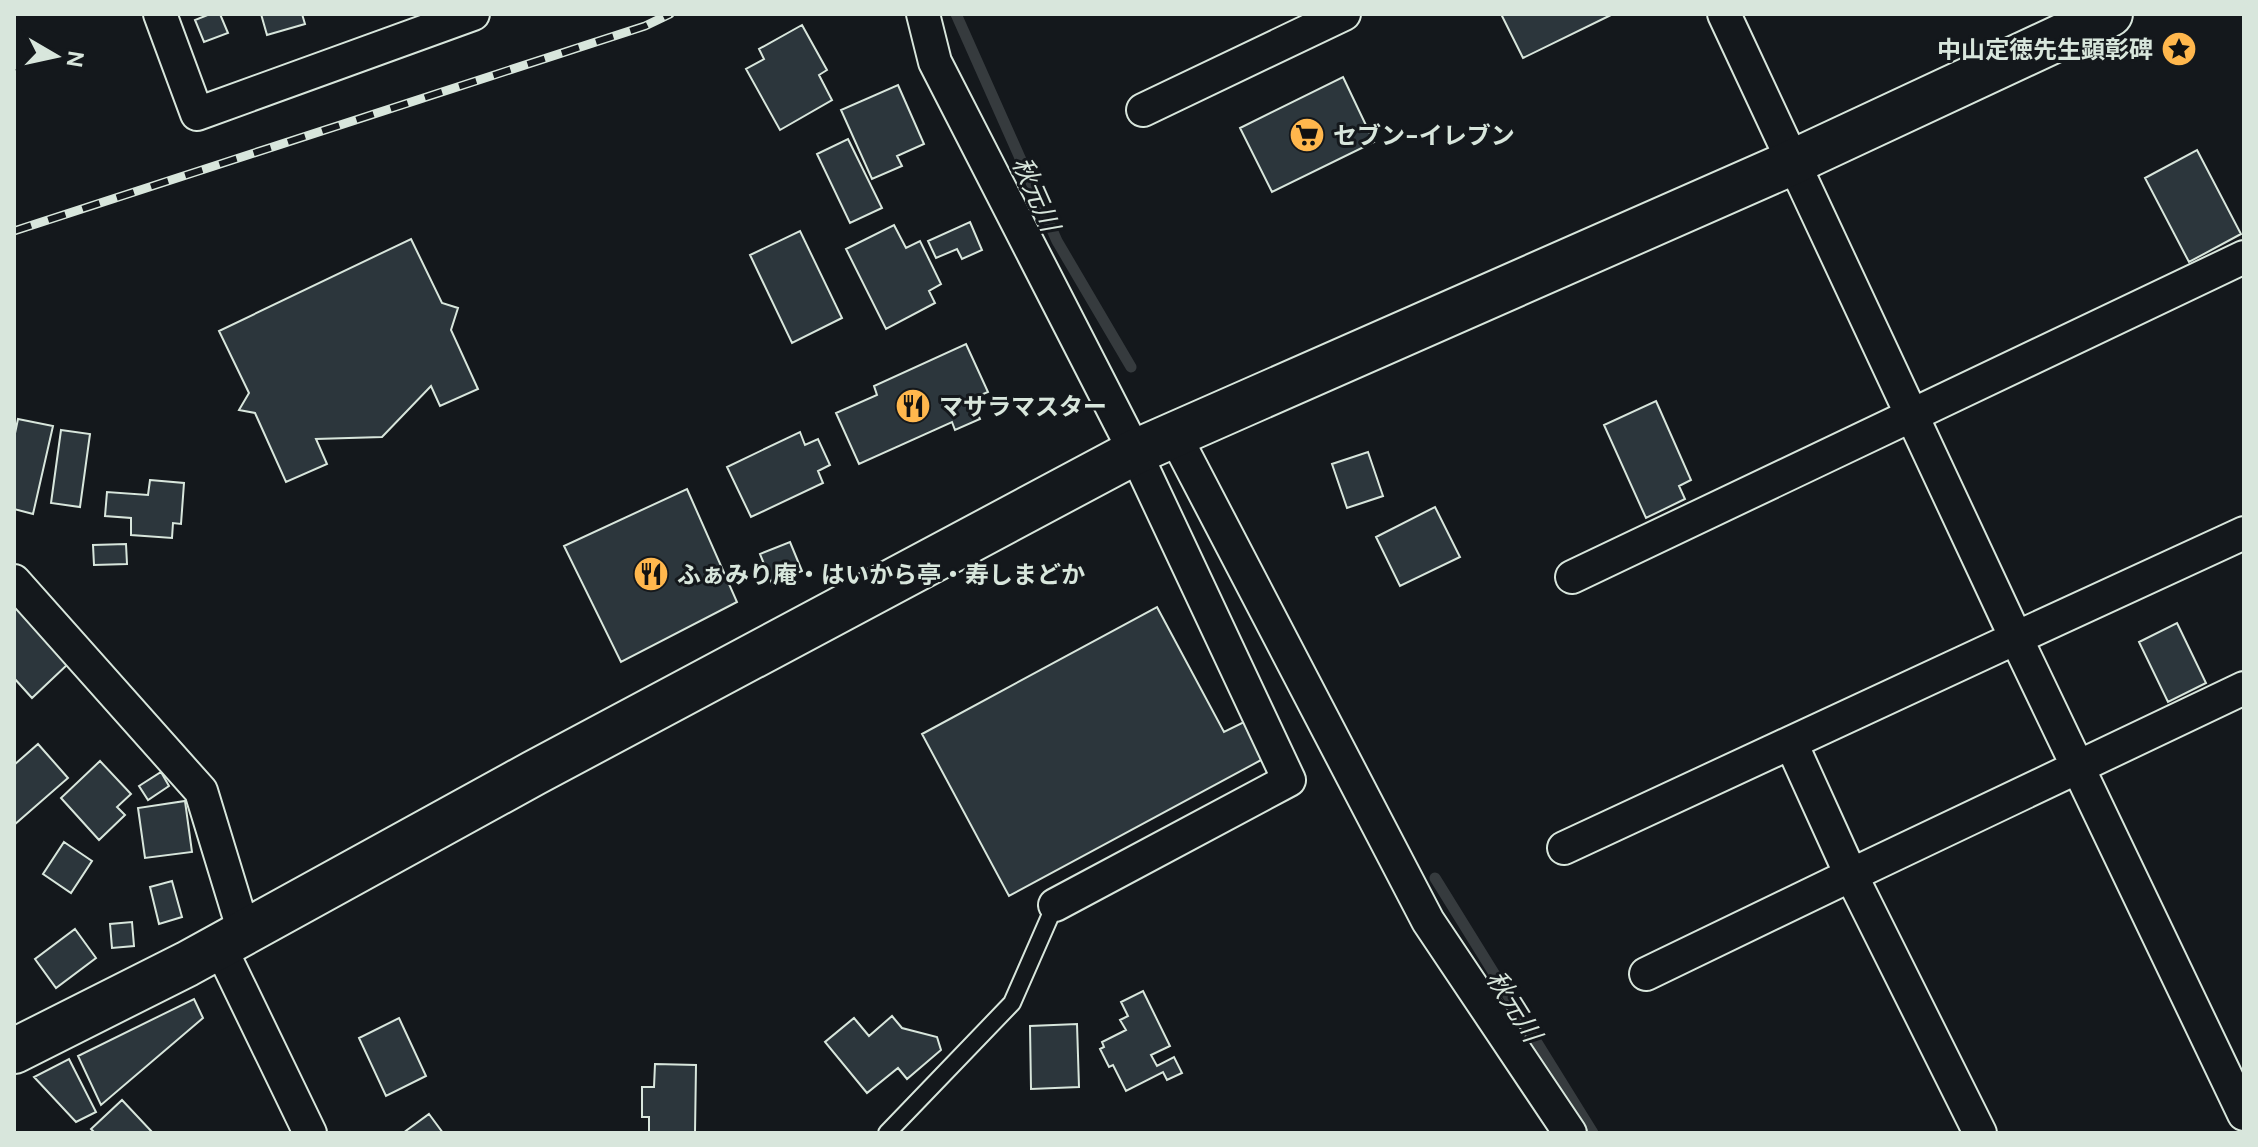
<svg xmlns="http://www.w3.org/2000/svg" width="2258" height="1147" font-family="'DM Sans','Noto Sans JP',sans-serif">
	<style>
		.lines { fill: none; stroke-linecap: round; stroke-linejoin: round }
		.stream { stroke: #363b3e; stroke-width: 11 }
		.building { fill: #2c363c; stroke: #d8e6dc; stroke-width: 2 }
		.lane-casing { stroke: #d8e6dc; stroke-width: 20 }
		.street-casing { stroke: #d8e6dc; stroke-width: 36 }
		.secondary-casing { stroke: #d8e6dc; stroke-width: 48 }
		.lane { stroke: #14181c; stroke-width: 16 }
		.street { stroke: #14181c; stroke-width: 32 }
		.secondary { stroke: #14181c; stroke-width: 44 }
		.rail-casing { stroke: #d8e6dc; stroke-width: 9 }
		.rail { stroke: #14181c; stroke-width: 6; stroke-dasharray: 18; stroke-linecap: butt }
		.labels { text-anchor: middle; dominant-baseline: central; stroke-width: 6; stroke-linejoin: round; paint-order: stroke }
		.poi-label { font-size: 24px; font-weight: bold; fill: #d8e6dc; stroke: #14181c; text-anchor: start }
		.water-label { font-size: 26px; font-style: italic; fill: #d8e6dc; stroke: #14181c }
	</style>
	<rect width="100%" height="100%" fill="#14181c"/>
	<g class="lines">
		<!-- stream -->
		<path class="stream" d="M956,14L1057,241L1131,367
			M1435,878L1593,1133"/>
	</g>
	<!-- building -->
	<path class="building" d="M210,14H220L228,33L204,42L195,20Z
		M261,14H302L305,24L267,35Z
		M1501,14H1613L1523,58Z
		M802,25L827,70L819,75L832,100L780,130L746,69L764,59L759,49Z
		M1343,77L1374,142L1272,192L1240,128Z
		M898,85L924,144L897,156L902,166L872,179L841,110Z
		M848,139L882,208L850,223L817,154Z
		M2197,150L2241,234L2189,262L2145,178Z
		M970,222L982,250L962,259L957,249L936,258L928,241Z
		M894,225L906,248L920,241L941,284L929,291L935,303L886,329L846,249Z
		M800,231L842,318L792,343L750,255Z
		M411,239L442,303L458,308L451,330L478,389L440,406L431,386L382,437L316,439L327,464L286,482L255,413L239,410L249,393L219,331Z
		M966,344L988,392L971,399L980,419L955,430L952,422L859,464L836,413L877,395L874,386Z
		M1656,401L1691,480L1679,486L1685,499L1646,518L1604,425Z
		M18,419L53,426L33,514L14,509V438Z
		M61,430L90,434L80,507L51,503Z
		M800,432L805,445L818,439L830,465L818,471L823,483L751,517L727,467Z
		M1368,452L1383,496L1347,508L1332,464Z
		M150,480L184,483L181,524L173,523L172,538L131,535V518L105,516L107,492L148,495Z
		M687,489L737,602L621,662L564,546Z
		M1435,507L1460,557L1400,586L1376,537Z
		M790,542L802,571L772,584L760,554Z
		M126,544L127,564L94,565L93,545Z
		M15,606L68,664L32,698L14,678Z
		M1157,607L1224,732L1244,722L1263,759L1009,896L922,734Z
		M2177,623L2206,683L2168,702L2139,642Z
		M38,744L68,778L14,825V765Z
		M100,761L131,794L117,807L125,815L99,840L61,798Z
		M161,772L169,786L148,800L139,786Z
		M185,801L192,852L145,858L138,808Z
		M64,842L92,861L71,893L43,874Z
		M172,881L182,917L159,924L150,887Z
		M132,922L134,946L112,948L110,924Z
		M75,929L96,958L56,988L35,959Z
		M1143,991L1170,1046L1151,1055L1157,1066L1174,1057L1182,1073L1167,1080L1163,1072L1126,1091L1113,1065L1109,1067L1100,1049L1104,1047L1102,1042L1126,1030L1120,1020L1128,1016L1121,1002Z
		M194,999L203,1018L101,1105L78,1056Z
		M892,1016L902,1028L937,1037L941,1050L907,1079L898,1068L867,1093L825,1042L854,1018L869,1036Z
		M399,1018L426,1076L386,1096L359,1038Z
		M1077,1024L1079,1087L1031,1089L1030,1026Z
		M69,1059L96,1112L76,1122L34,1077Z
		M655,1064L696,1065L695,1133H649V1117H642V1087H654Z
		M122,1100L153,1133H95L91,1129Z
		M429,1114L443,1133H403Z"/>
	<g class="lines">
		<defs>
			<path id="lane" d="M887,1133L1012,1003L1055,905"/>
			<path id="street" d="M160,14L197,114L473,14
				M923,14L935,62L1135,452L1289,780L1055,905
				M1724,14L2016,638L2244,533
				M1143,110L1344,14
				M1174,434L1428,921L1570,1133
				M1572,577L2244,257
				M14,581L201,791L244,932
				M1791,743L1851,875L1980,1133
				M1564,848L2016,638L2244,1114
				M219,945L310,1133
				M1646,974L1851,875L2244,688"/>
			<path id="secondary" d="M14,1051L187,964L534,773L1135,452L1793,162L2110,14"/>
		</defs>
		<!-- lane casing -->
		<use href="#lane" class="lane-casing"/>
		<!-- street casing -->
		<use href="#street" class="street-casing"/>
		<!-- secondary casing -->
		<use href="#secondary" class="secondary-casing"/>
		<!-- lane -->
		<use href="#lane" class="lane"/>
		<!-- street -->
		<use href="#street" class="street"/>
		<!-- secondary -->
		<use href="#secondary" class="secondary"/>
		<defs>
			<path id="rail" d="M14,231L645,26L670,14"/>
		</defs>
		<!-- rail casing -->
		<use href="#rail" class="rail-casing"/>
		<!-- rail -->
		<use href="#rail" class="rail"/>
	</g>
	<!-- icons -->
	<defs>
		<symbol id="sight-disc" viewBox="-11 -11 22 22"><circle r="9.5" fill="#ffb74d" stroke="#14181c"/><path d="M0-6L1.8-2.2L6-1.7L2.9 1.2L3.7 5.4L0 3.3L-3.7 5.4L-2.9 1.2L-6-1.7L-1.8-2.2Z" fill="#111"/></symbol>
		<symbol id="supermarket-disc" viewBox="-11 -11 22 22"><circle r="9.5" fill="#ffb74d" stroke="#14181c"/><path d="M-6-5.5h2.5l.6 2H6L4.5 2H-2.5L-4.4-4H-6ZM-1.5 3.2a1.3 1.3 0 1 0 .1 0ZM3 3.2a1.3 1.3 0 1 0 .1 0Z" fill="#111"/></symbol>
		<symbol id="restaurant-disc" viewBox="-11 -11 22 22"><circle r="9.5" fill="#ffb74d" stroke="#14181c"/><path d="M-5-6h1v4h1v-4h1v4h1v-4h1v5L-1.5 .5V6h-2V.5L-5-1ZM5-6V6H3V1.5H1.5Q1.5-4 5-6Z" fill="#111"/></symbol>
	</defs>
	<g fill-rule="evenodd">
		<use href="#sight-disc" x="2159" y="29" width="40" height="40"/>
		<use href="#supermarket-disc" x="1287" y="115" width="40" height="40"/>
		<use href="#restaurant-disc" x="893" y="386" width="40" height="40"/>
		<use href="#restaurant-disc" x="631" y="554" width="40" height="40"/>
	</g>
	<g class="labels">
		<!-- poi labels -->
		<g class="poi-label">
			<text x="2153" y="49" text-anchor="end">中山定徳先生顕彰碑</text>
			<text x="1333" y="135">セブン-イレブン</text>
			<text x="939" y="406">マサラマスター</text>
			<text x="677" y="574">ふぁみり庵・はいから亭・寿しまどか</text>
		</g>
		<!-- water labels -->
		<g class="water-label">
			<text transform="translate(1036 194) rotate(66)">秋元川</text>
			<text transform="translate(1514 1006) rotate(58)">秋元川</text>
		</g>
	</g>
	<!-- border -->
	<rect width="2258" height="1147" fill="none" stroke="#d8e6dc" stroke-width="32"/>
	<!-- north arrow -->
	<g transform="translate(56 56) rotate(99)" stroke="#14181c" stroke-width="6" paint-order="stroke">
	<path d="M0-6L14 30L0 20L-14 30Z" fill="#d8e6dc"/>
	<text y="-12" font-size="22" font-weight="bold" text-anchor="middle" fill="#d8e6dc">N</text>
	</g>
</svg>
